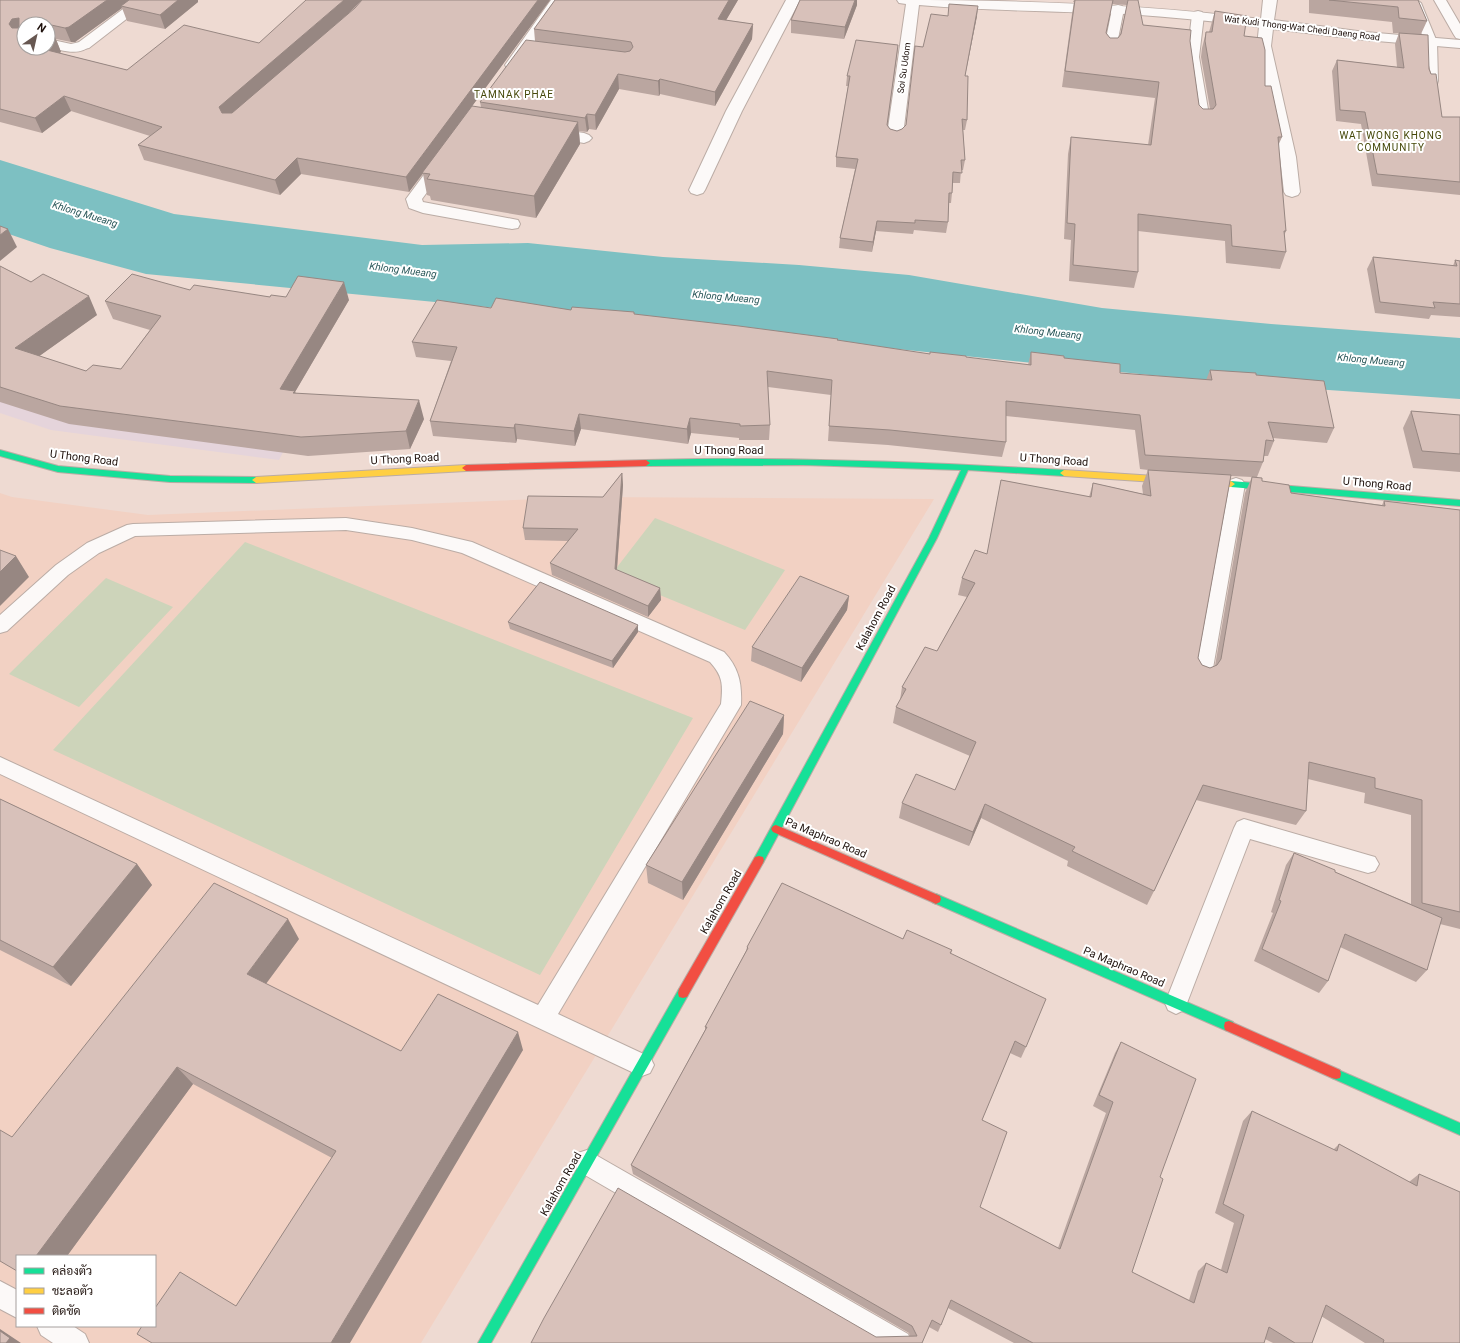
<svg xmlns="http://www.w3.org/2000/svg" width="1460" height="1343" font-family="Roboto,Sarabun,sans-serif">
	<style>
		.commercial { fill: #e5d4db }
		.built { fill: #f2d1c3; fill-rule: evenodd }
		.green { fill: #cdd4ba }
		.water { fill: #7dc0c2 }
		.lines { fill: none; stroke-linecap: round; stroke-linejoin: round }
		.lane-casing { stroke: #bbaca5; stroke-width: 2 }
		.street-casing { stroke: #bbaca5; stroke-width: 2 }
		.fast-casing { stroke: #bbaca5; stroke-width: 2 }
		.slow-casing { stroke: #bbaca5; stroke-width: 2 }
		.jam-casing { stroke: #bbaca5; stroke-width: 2 }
		.lane { fill: #fcf9f8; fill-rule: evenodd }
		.street { fill: #fcf9f8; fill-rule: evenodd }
		.fast { fill: #16e098; fill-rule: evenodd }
		.slow { fill: #ffcf43; fill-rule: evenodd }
		.jam { fill: #f24e42; fill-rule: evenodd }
		.wall { fill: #baa6a0; fill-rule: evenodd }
		.shaded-wall { fill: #978782 }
		.building { fill: #d8c1ba; stroke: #978782; fill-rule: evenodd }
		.labels { text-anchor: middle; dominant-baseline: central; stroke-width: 4; stroke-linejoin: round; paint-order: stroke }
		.far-street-label { font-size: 9px; fill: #1e110c; stroke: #fff }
		.far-neighbourhood-label { font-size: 10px; letter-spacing: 1px; fill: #454809; stroke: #fff }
		.far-water-label { font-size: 10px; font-style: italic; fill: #295759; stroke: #fff }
		.street-label { font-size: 11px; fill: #1e110c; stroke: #fff }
	</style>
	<rect width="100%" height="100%" fill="#eedad2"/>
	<!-- commercial -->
	<path class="commercial" d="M0,359L306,408L279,460L51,430L0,413Z"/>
	<!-- built -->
	<path class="built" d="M0,493L12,497L148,515L587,497L934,499L421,1343H0ZM17,1256H155V1326H17Z"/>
	<!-- green -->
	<path class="green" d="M655,518L785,570L745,630L611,575Z
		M245,542L693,718L540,975L53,750Z
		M106,578L173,607L79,707L9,674Z"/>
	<!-- water -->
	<path class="water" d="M0,160L174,214L422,245L528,243L663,257L799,265L909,275L1102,308L1271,324L1460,338V399L1227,383L550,313L146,274L50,248L0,231Z"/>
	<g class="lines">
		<defs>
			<path id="lane" d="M1411,0H1417L1421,3L1437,42L1438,81L1437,84H1427L1426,81L1425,42L1409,3Z
				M1434,0H1446L1460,24V39L1456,38L1454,35Z
				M1118,5L1122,6L1124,9L1116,49L1114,52H1106L1104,49L1112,9L1114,6Z
				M1198,11L1202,12L1204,15L1199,57L1210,121L1208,124H1198L1196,121L1187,57L1192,15L1194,12Z
				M48,39L71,44L84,41L88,42L90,45C81,57 60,50 48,47Z
				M1236,478L1242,480L1245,484L1212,674L1209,679L1202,682L1195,679L1192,674L1227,484L1230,480Z
				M346,518L412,528L472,542L724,652C739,668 742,683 741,705L558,1014L650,1057L654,1065L650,1073L642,1076L634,1073L0,774V757L538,1005L721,704C723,685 723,676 710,662L462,553L412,540L346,530L135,536L99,553L68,575L7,631L0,633V615L56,565L87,543L127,525L133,524Z
				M1244,819L1368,855L1375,857L1379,864L1375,871L1368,873L1250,839L1187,1003L1184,1010L1176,1014L1168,1010L1165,1003L1234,828L1237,822Z
				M587,1150L908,1334L912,1343H874L578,1171L575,1162L578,1153Z
				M0,1281L17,1290V1318L0,1309Z
				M37,1326H73L85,1334L89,1343H53L41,1335Z"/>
			<path id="street" d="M135,0H151L89,48L84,49L79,48L77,45L79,42Z
				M551,0H565L517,68L512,69L507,68L505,65Z
				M786,0H800L742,111L705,190L703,193L697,195L691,193L689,190L726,111Z
				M897,0C1018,0 1140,4 1261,19L1263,0H1277L1274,20L1365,32L1460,40V48L1365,40L1273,29L1271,46L1296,157L1300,192L1298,195L1292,197L1286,195L1284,192L1280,157L1257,46L1259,27C1215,21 1171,17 1126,14C1057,11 988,11 919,5L903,135L900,138L895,140L890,138L887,135L906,4L899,3Z
				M549,128L584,133L589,135L592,138L589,141L584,143L544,136L541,133L544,130Z
				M443,155L449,157L451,160L422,199L423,202L518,220L520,224L518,228L512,229L423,213L409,208L406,199L437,157Z"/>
			<path id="fast" d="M0,450L58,466L170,476L256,477L260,480L256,483L170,482L58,472L0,456Z
				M698,459C820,458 942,463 1064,470L1068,473L1064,476L968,470L937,538L763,863L759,864L755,863L754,860L755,857L929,538L961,470L803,465L646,466L642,463L646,460Z
				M1231,481L1460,500V506L1231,487L1227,484Z
				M936,894L1233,1022L1234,1026L1233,1030L1229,1031L1225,1030L932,902L931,899L932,896Z
				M683,988L687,989L688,993L687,997L491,1343H478L679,989Z
				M1336,1069L1460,1123V1135L1332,1078L1331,1074L1332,1070Z"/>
			<path id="slow" d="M466,465L470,468L466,471L256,483L252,480L256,477Z
				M1064,470L1231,481L1235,484L1231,487L1064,476L1060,473Z"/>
			<path id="jam" d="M646,460L650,463L646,466L466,471L462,468L466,465Z
				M776,825L940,896L941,899L940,902L936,904L932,902L773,832L771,829L773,826Z
				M759,856L763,857L764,860L763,863L687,997L683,998L679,997L678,993L679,989L755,857Z
				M1229,1021L1340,1070L1341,1074L1340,1078L1336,1079L1332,1078L1225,1030L1224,1026L1225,1022Z"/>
		</defs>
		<!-- lane casing -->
		<use href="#lane" class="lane-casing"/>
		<!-- street casing -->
		<use href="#street" class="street-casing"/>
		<!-- fast casing -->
		<use href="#fast" class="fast-casing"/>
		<!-- slow casing -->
		<use href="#slow" class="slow-casing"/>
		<!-- jam casing -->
		<use href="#jam" class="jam-casing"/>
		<!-- lane -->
		<use href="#lane" class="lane"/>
		<!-- street -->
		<use href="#street" class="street"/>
		<!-- fast -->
		<use href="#fast" class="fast"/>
		<!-- slow -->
		<use href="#slow" class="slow"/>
		<!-- jam -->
		<use href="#jam" class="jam"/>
	</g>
	<!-- wall -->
	<path class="wall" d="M0,0L198,2L165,29L127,21L122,8L75,42H71L56,39L61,52L59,53L127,70L259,43L550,0L470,109L481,107L480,102L535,41L534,29L555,0H738L726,20L753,24L752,39L715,106L660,94L659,96L619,89L596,130L589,129L587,132L579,131L580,144L536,218L431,200L430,196L427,195L423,174L409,192L301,174L280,195L144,160L138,145L150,136L71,111L42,133L0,122ZM24,24H48V48Z
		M1074,0H1134L1143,25L1190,41L1199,105L1203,109H1210L1201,57L1202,48L1206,32H1209L1215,11L1244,36L1265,86L1282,137L1278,146L1286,231L1284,236L1286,252L1280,269L1226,263L1225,241L1138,231V272L1134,288L1069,281L1071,240L1064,239L1068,154L1071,137L1148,145L1155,98L1062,87L1072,14L1074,2H1073ZM1112,4L1127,5L1120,35L1118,38H1110L1106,33Z
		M1309,0H1418L1427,21L1421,34L1442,117H1460V195L1372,186L1361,124L1336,121L1332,71L1337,60L1397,67L1395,44L1399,33H1393L1392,22L1309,13Z
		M857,5L844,39L791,33V20Z
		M948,16H977L965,76L967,120L965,130H963L965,160L963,170H961L960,183H953L951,203H949L948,222L946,233L914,230L913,234L876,231L872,252L839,248L840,238L855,169L836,167V157L848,86H846L847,76L898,45L887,125L890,129L897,131L902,129L906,125L923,47Z
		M1373,257L1453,266L1455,260L1460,261V317L1431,315L1429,319L1375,313L1367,269Z
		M0,266L97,315L39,356L86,371L121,369L150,330L113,319L105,301L190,290L270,297H286L349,300L295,392L296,393L424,419L410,449L308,456L69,424L0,402Z
		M491,308L634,312L635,315L838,341L930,354L1028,365L1031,352L1064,358L1120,373L1206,380L1210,370L1256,375L1334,428L1327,443L1273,438L1274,441L1268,456H1264L1263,462L1257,477L1262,481L1291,493L1382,505L1384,501L1460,510V929L1440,924L1427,970L1416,982L1340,947L1328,981L1319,993L1254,961L1273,913L1271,912L1286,865L1294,853L1335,872L1411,904V815L1364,803L1365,793L1308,779L1306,811L1296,825L1196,800L1154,891L1147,905L1067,866L1068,861L981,818L969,846L899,818L902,803L955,790L970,756L893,723L896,707L900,700L902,687L937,651L967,597L958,595L962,578L987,554L1001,480L1089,497L1093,483L1143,494L1142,486L1148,470L1140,469L1135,430L1006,416V442L1002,457L888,445L828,441L831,395L768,387L770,425L769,440H739V438L691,433L688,444L581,429L575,446L517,439L516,443L433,436L430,421L451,361L416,357L412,342ZM1231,476L1252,477L1245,493L1215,666L1210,668L1202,665L1198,658Z
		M1411,411L1460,415V472L1413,468L1403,428Z
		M622,473L623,485L617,570L660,588L661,600L648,617L552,575L550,563L568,541L525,540L523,528L603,497Z
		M849,596L847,610L801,682L751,661L752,647Z
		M508,622L638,632L613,668L510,629Z
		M784,715L783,734L683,900L648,883L646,865Z
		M0,799L137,864L152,885L71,986L0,950Z
		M299,939L266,984L401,1051L523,1050L236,1306L332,1158L193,1084L67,1256H17L12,1137Z
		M903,939L952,950L951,954L1026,1047L1021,1058L1010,1053L982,1120L980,1207L1058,1248L1106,1113L1093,1106L1115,1053L1121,1042L1160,1177L1132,1272L1189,1300L1198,1271L1206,1263L1221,1270L1234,1223L1215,1213L1243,1121L1252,1111L1333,1150L1339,1144L1409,1182L1419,1174L1460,1343H1365L1321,1316L1312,1343H1273L1265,1339L1264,1343H1014L948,1308L941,1325L938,1332L929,1327L922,1343L876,1337H910L909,1333L633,1174L631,1165L705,1030V1027L746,951L747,947Z"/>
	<!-- shaded-wall -->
	<path class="shaded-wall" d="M107,0H133L121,6L122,8L75,42H71L65,28Z
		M178,0H198V2L165,29L160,15Z
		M344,0H362L348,14L224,122L219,107Z
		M538,0H550L409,192L406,177Z
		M729,0H738L718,34V19Z
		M855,0H857V5L844,39L845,27Z
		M978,6L977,16L963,86L965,76Z
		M19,18L24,31L16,39L9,24L12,19Z
		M753,24L752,39L715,106V92Z
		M55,37L61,52L46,63L39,48H48V42Z
		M898,45L897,55L886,135L887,125Z
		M618,74L619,89L596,130L595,115Z
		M660,79V94L659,96L658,81Z
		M64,96L71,111L42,133L35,118Z
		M587,114L589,129L587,132L585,118Z
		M578,122L580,144L536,218L534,196Z
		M297,158L301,174L280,195L275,180Z
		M877,221L876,231L872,252L873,242Z
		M8,229L17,247L0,261V235Z
		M344,282L349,300L295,392L301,409L280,389Z
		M89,296L97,315L24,367L15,348Z
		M419,400L424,419L410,449L406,431Z
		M579,414L581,429L575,446L574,431Z
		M690,418L691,433L688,444L687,429Z
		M515,424L517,439L516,443L514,428Z
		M622,473L623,485L616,581L615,569Z
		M16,556L29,577L0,606V572Z
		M660,588L661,600L648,617V606Z
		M849,596L847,610L801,682L802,668Z
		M638,625V632L613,668L612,661Z
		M784,715L783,734L683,900L682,882Z
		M985,804L981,818L969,846L973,832Z
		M137,864L152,885L71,986L53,967Z
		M288,919L299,939L259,993L247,974Z
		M518,1032L523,1050L350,1343H331Z
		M177,1067L193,1084L67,1256H36Z
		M0,1329L21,1343H6L0,1331Z"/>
	<!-- building -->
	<path class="building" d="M0,0H107L69,27L65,28L42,23L41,24H24V48H39L127,70L184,25L259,43L306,0H344L219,107L222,113H232L355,8L362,0H538L406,177L297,158L275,180L138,145L162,127L64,96L35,118L0,109ZM19,18V28H12L9,24L12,19Z
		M129,0H178L160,15L121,6Z
		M555,0H729L718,19L753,24L715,92L660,79L658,81L618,74L595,115L587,114L585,118L480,102L526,40L625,52L630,51L633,47L631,42L625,41L534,29Z
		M800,0H855L845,27L791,20Z
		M1075,0H1113L1106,33L1110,38H1118L1121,34L1128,0H1138L1143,25L1191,30L1190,41L1199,105L1203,109H1213L1216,105L1205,41L1206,32H1212L1215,11L1247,16L1244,36L1262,38L1265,50V86H1271L1282,137H1278L1286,231H1284L1286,252L1232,246L1231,225L1138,214V272L1073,265L1075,224L1067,223L1071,137L1151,145L1159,82L1065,71Z
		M1329,0H1418L1427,21L1399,18L1398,7Z
		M949,4L978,6L965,76H968L967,120L962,119L965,160H961L962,173L953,172L952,193H949L948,222L915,220V223L877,221L873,242L840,238L858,159L836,157L850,76H847L856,40L898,45L887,125L890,129L897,131L902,129L906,125L915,46L923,47L931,14L948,16Z
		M1399,33L1428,35L1429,69L1431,74H1436L1442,117H1460V182L1377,174L1365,112L1340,110L1337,60L1404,68Z
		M48,35L55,37L48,42Z
		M472,106L578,122L534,196L427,179L430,174L422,173Z
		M0,226L8,229L0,235Z
		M1373,257L1457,266L1455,260L1460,261V304L1433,302L1435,308L1380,302Z
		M0,266L31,282L43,274L89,296L15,348L86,371L93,365L121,369L161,316L105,301L132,274L190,290L194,285L270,297L271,295L286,297L298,276L344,282L280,389L295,391L293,393L419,400L406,431L301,437L60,406L0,387Z
		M496,298L571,310L572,307L634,312V314L739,326L838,339L837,340L930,354V352L966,356V357L1031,365V352L1064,356V358L1120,364V373L1212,380L1210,370L1256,373V375L1324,381L1334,428L1268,422L1274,441L1266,440L1263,462L1145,455L1140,415L1006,401V442L890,430L829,426L832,380L767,371L770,425L740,426V424L690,418L687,429L579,414L574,431L515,424L514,428L430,421L457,347L412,342L437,300L491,308Z
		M1411,411L1460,415V454L1422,451Z
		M1148,470L1231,475L1198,658L1202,665L1210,668L1217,665L1221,659L1252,477L1262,478V481L1289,485L1291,493L1385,506L1384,501L1460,510V912L1422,903V800L1375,788V778L1309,762L1306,811L1203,785L1154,891L1072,851L1075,847L985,804L973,832L902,803L916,774L955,790L976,742L896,707L906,689L902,687L925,647L937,651L975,583L962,578L975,550L987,554L1001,480L1091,497L1093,483L1151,496Z
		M622,473L615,569L660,588L648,606L550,563L578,529L523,528L528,496L603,497Z
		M0,550L16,556L0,572Z
		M800,576L849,596L802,668L752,647Z
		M540,582L638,625L612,661L508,622Z
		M750,701L784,715L682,882L646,865Z
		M0,799L137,864L53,967L0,940Z
		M1294,853L1335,870V872L1442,918L1427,970L1345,934L1328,981L1262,949L1281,901L1279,900Z
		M214,883L288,919L247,974L401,1051L438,994L518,1032L331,1343H152L137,1334L142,1326H155V1308L180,1272L236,1306L336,1151L177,1067L36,1256H17V1271L0,1261V1130L12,1137Z
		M782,883L903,939L907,930L952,950L950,953L1046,999L1026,1047L1015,1041L982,1120L1007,1132L980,1207L1060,1249L1113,1102L1099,1095L1121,1042L1196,1079L1160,1177L1163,1179L1132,1272L1194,1303L1206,1263L1227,1273L1244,1215L1223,1204L1252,1111L1337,1151L1339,1144L1417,1186L1419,1174L1460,1192V1343H1383L1384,1340L1326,1305L1312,1343H1295L1269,1327L1264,1343H1033L951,1300L941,1325L932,1320L922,1343H531L544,1318L618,1188L876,1337L917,1336L912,1326L631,1165L707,1027H705L748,948L747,947Z
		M0,1331L10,1338L6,1343H0Z"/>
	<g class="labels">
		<!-- far-street labels -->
		<g class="far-street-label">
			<text transform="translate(1302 28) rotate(7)">Wat Kudi Thong-Wat Chedi Daeng Road</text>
			<text transform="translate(904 68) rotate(-82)">Soi Su Udom</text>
		</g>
		<!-- far-neighbourhood labels -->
		<g class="far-neighbourhood-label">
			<text x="514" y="94">TAMNAK PHAE</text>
			<text x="1391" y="135">WAT WONG KHONG<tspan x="1391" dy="12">COMMUNITY</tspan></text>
		</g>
		<!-- far-water labels -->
		<g class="far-water-label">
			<text transform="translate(85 214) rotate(17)">Khlong Mueang</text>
			<text transform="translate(403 270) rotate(7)">Khlong Mueang</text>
			<text transform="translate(726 297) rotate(5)">Khlong Mueang</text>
			<text transform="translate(1048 332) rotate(6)">Khlong Mueang</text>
			<text transform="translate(1371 360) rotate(5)">Khlong Mueang</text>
		</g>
		<!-- street labels -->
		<g class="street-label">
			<text x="729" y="450">U Thong Road</text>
			<text transform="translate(84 458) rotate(7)">U Thong Road</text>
			<text transform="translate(405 459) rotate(-3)">U Thong Road</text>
			<text transform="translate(1054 460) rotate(4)">U Thong Road</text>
			<text transform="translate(1377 484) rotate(5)">U Thong Road</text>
			<text transform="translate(876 618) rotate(-62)">Kalahom Road</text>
			<text transform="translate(826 838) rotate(23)">Pa Maphrao Road</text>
			<text transform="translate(721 902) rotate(-60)">Kalahom Road</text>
			<text transform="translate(1124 967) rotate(23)">Pa Maphrao Road</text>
			<text transform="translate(561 1184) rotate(-60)">Kalahom Road</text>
		</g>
	</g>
	<!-- legend -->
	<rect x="16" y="1255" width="140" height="72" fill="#ffffff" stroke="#a5a09e"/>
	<rect x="24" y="1268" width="20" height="6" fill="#16e098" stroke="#a5a09e"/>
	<text x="52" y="1275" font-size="12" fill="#1e110c">คล่องตัว</text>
	<rect x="24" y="1288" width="20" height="6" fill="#ffcf43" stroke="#a5a09e"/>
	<text x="52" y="1295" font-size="12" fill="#1e110c">ชะลอตัว</text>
	<rect x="24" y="1308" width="20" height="6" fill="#f24e42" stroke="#a5a09e"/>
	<text x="52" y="1315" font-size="12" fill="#1e110c">ติดขัด</text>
	<!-- north arrow -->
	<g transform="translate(36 36) rotate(34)"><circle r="19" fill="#ffffff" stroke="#a5a09e"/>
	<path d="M0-3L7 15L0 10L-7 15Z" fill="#675751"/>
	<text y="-6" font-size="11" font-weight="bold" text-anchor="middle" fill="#1e110c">N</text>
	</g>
</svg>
